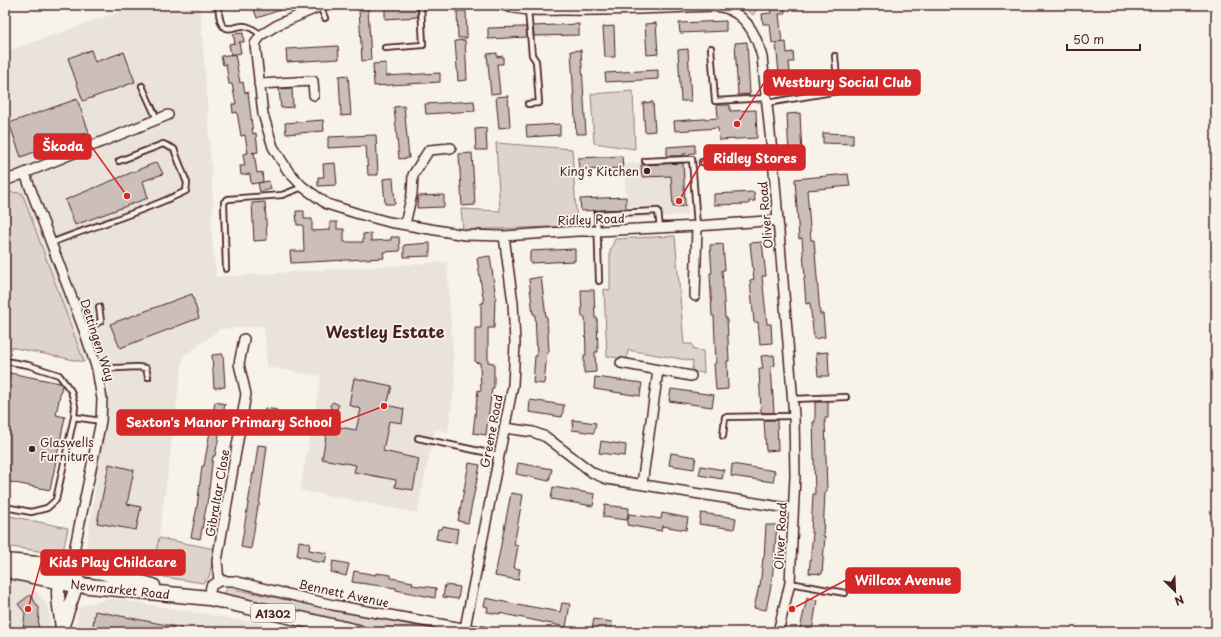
<svg xmlns="http://www.w3.org/2000/svg" width="1221" height="637" font-family="'Playpen Sans',sans-serif">
	<style>
		.built { fill: #eae3da }
		.green { fill: #ded4cc; stroke: #947a7c }
		.building { fill: #ccbfb9; stroke: #4a1f2b }
		.lines { fill: none; stroke-linecap: round; stroke-linejoin: round }
		.lane-casing { stroke: #4a1f2b; stroke-width: 8 }
		.street-casing { stroke: #4a1f2b; stroke-width: 12 }
		.secondary-casing { stroke: #4a1f2b; stroke-width: 15 }
		.primary-casing { stroke: #4a1f2b; stroke-width: 17 }
		.lane { stroke: #f7f3e8; stroke-width: 4.5 }
		.street { stroke: #f7f3e8; stroke-width: 9 }
		.secondary { stroke: #f7f3e8; stroke-width: 12 }
		.primary { stroke: #f7f3e8; stroke-width: 14 }
		.poi-dot { fill: #4a1f2b; stroke: #f7f3e8; stroke-width: 1.5 }
		.labels { text-anchor: middle; dominant-baseline: central; stroke-width: 3.5; stroke-linejoin: round; paint-order: stroke }
		.shield { fill: #f7f3e8; stroke: #7e5f64; stroke-width: 1 }
		.shield-label { font-size: 11px; font-weight: bold; fill: #4a1f2b }
		.poi-label { font-size: 12px; fill: #4a1f2b; stroke: #f7f3e8; text-anchor: end }
		.street-label { font-size: 12px; fill: #4a1f2b; stroke: #f7f3e8 }
		.district-label { font-size: 16px; font-weight: bold; fill: #4a1f2b; stroke: #f7f3e8 }
		.leader { fill: none; stroke: #d62828; stroke-width: 1.5 }
		.callout-dot { fill: #d62828; stroke: #f7f3e8; stroke-width: 1.5 }
		.callout { fill: #d62828; stroke: #d62828; stroke-width: 1.5 }
		.callout-label { font-size: 13px; text-anchor: middle; font-weight: bold; fill: #fff }
	</style>
	<rect width="100%" height="100%" fill="#f7f3e8"/>
	<filter id="ink" filterUnits="userSpaceOnUse"><feTurbulence type="fractalNoise" baseFrequency=".025" numOctaves="2"/><feDisplacementMap in="SourceGraphic" scale="8" xChannelSelector="R" yChannelSelector="G"/><feConvolveMatrix kernelMatrix="1 2 1 2 8 2 1 2 1" color-interpolation-filters="sRGB"/></filter>
	<g filter="url(#ink)">
		<!-- built -->
		<path class="built" d="M139,5H200L209,127L213,203L211,229L216,277L447,262L455,384L448,432L435,429L417,513L300,490L321,376L267,367L264,326L220,329L183,357L159,538L153,564L86,549L108,406L109,382L101,355L84,362L5,346V52Z
			M685,161L688,215L629,219L625,184V164Z
			M7,577L29,583L46,602L50,617V632H9Z
			M111,598L310,632H74L79,607Z"/>
		<!-- green -->
		<path class="green" d="M741,5H759L753,15Z
			M633,91L635,149L594,143L591,94Z
			M496,143L572,149L577,226L463,230L461,209L500,211Z
			M5,192L22,193L84,362L5,346Z
			M675,236L684,344H692L694,350L703,351L704,373L692,371L693,361L628,350L627,360L607,356L604,289L610,290V251L615,239Z
			M5,515L68,528L64,547L58,554L5,546Z
			M159,538L215,549L209,577L203,583L151,575Z
			M228,588L447,632H398L330,620L224,594L226,590Z"/>
		<!-- building -->
		<path class="building" d="M252,5H292V6L257,18Z
			M417,5L418,17L385,19V7Z
			M770,5H784L785,14H779L782,42L772,43L770,24H763L762,14L771,13Z
			M368,8L371,60L362,61L359,9Z
			M457,11H466L467,38H458Z
			M726,21V31L680,33L679,23Z
			M656,23L658,54L647,55L645,24Z
			M579,24V35L534,36L533,26Z
			M614,26L615,57H605L603,27Z
			M524,27H526L527,37L488,39V28Z
			M243,33L244,42H239L241,53L231,55L229,44L235,43L233,34Z
			M465,40L467,80L458,81L455,41Z
			M747,42L750,94L738,95L735,43Z
			M786,42L787,53L793,52L794,62H789L792,92L781,93L776,43Z
			M338,46L339,59L287,62L286,49Z
			M688,49L691,101H681L678,50Z
			M91,50L95,62L124,52L135,82L83,101L68,58Z
			M581,50L586,134H576L571,51Z
			M497,53V57L503,56V64H497L500,93L491,94L487,54Z
			M235,54L240,83L243,82L245,93L248,92L253,134L256,133L258,152L252,153L254,152L257,173L262,172L263,182L251,184L250,174L241,175L240,166H245L243,154L248,153L245,135L241,136L237,112L233,113L232,104H236L232,84H229L226,64L223,65L221,56Z
			M386,63V76L440,73V82L374,86L373,64Z
			M658,70V79L606,82L605,73Z
			M348,75L351,115L341,116L339,76Z
			M292,88L293,107L281,108L279,89Z
			M508,96L510,127L499,128L496,97Z
			M77,99L89,132L21,157L9,123Z
			M474,101L475,111L426,114L425,104Z
			M653,102L655,131L645,132L643,103Z
			M717,105H730V111L756,110L757,138L719,140L718,128L675,131L674,121L718,118Z
			M404,106L409,158L399,159L394,107Z
			M800,113L802,156H789L787,114Z
			M323,120L324,131L286,134L285,123Z
			M560,124V135L527,137L526,126Z
			M486,128L487,150H476L475,129Z
			M823,133L853,134V144L823,143Z
			M376,135L378,175H368L366,146L328,148V137Z
			M695,145V153L683,154V156H667V147Z
			M472,153L475,205L462,206L459,154Z
			M622,156L623,168L579,170L578,158Z
			M157,162L163,174L143,181L148,198L75,225L65,200Z
			M335,163L337,185L318,186V177H324L323,164Z
			M683,163L685,206L673,207L671,176L642,177L641,165Z
			M848,174L850,186L807,190L811,240H814L820,314H823L825,337L814,339L810,303L806,304L804,278H805L802,238L799,239L795,179Z
			M393,178L395,204H385L383,179Z
			M269,181L271,189L260,192L258,183Z
			M754,192L755,201H749V204L714,205V194Z
			M444,195V207L417,208L418,196Z
			M626,197V209L581,211L580,199Z
			M265,202L267,240L254,241L252,203Z
			M296,211H304V219H312V231L330,230V222H337V229H344V242H363V234L371,233V241L391,240V237H399L400,251L383,252L384,258L291,263L290,251H304L303,225H297Z
			M762,242L766,276H762L767,324H771L772,343L760,344L758,322H754L750,280L754,279L750,243Z
			M430,243V256L404,257V245Z
			M723,244L725,270H722L725,318H727L729,361H727L728,389L716,390L714,364L716,363L714,316H712L710,273H712L710,245Z
			M575,249V261L530,263V251Z
			M490,256L496,298L495,299L494,328H488V362L494,363V388H492L486,435L473,433L478,390L481,391L480,363L475,362V328H481V303H484L477,258Z
			M541,277L546,317H547L549,352H547L544,384L533,383L535,356H537L535,314H533L529,279Z
			M581,290H594L595,318H597L598,352H595L596,372L584,373V355H586L585,317H582Z
			M192,294L199,318L120,348L110,324Z
			M828,352L829,376H818L816,353Z
			M223,354L225,387L214,388L212,355Z
			M774,355L775,365L771,366L774,413H764L761,412L759,369H763L761,356Z
			M5,372L60,383L62,385L56,415L65,417L50,490L5,481Z
			M595,377L642,383L640,396L594,389Z
			M354,378L392,386L387,405L404,409L402,423L389,421L383,451L419,459L413,490L395,487L396,480L354,472L356,465L322,459L328,425L356,430L361,409L349,405Z
			M671,389L714,395L712,407L669,401Z
			M530,400L564,405L562,417L529,412Z
			M215,402L225,404L215,456H213L208,498L200,539L191,537L197,507L202,466H204Z
			M333,402L339,405L337,409L334,410L331,409L330,405Z
			M815,402H828V418H825L827,492H825L823,536H825L822,574L809,573L813,533H811L813,494H815L813,422H815Z
			M265,408L277,410L273,432L261,430Z
			M573,420L596,423L594,433L572,430Z
			M764,420H777L778,450L766,451Z
			M601,441L626,445L625,456L599,453Z
			M258,445L267,446L259,506H258L251,549L241,547L253,473L254,474Z
			M671,453L696,457L694,469L669,465Z
			M469,463L480,465L468,523L458,521Z
			M518,463L552,469L549,481L516,474Z
			M109,464L134,470L127,504L141,507L136,530L97,523Z
			M732,464L775,471L773,482L731,476Z
			M701,466L724,470L722,479L699,475Z
			M553,487L595,494L593,506L551,499Z
			M511,493L523,495L514,545L518,546L514,568L520,569L518,580L495,576Z
			M605,505L629,508L627,520L603,517Z
			M662,513L688,518L686,530L662,526L661,531L627,525L629,514L661,519Z
			M701,513L736,518L734,529L699,524Z
			M766,525H777L772,581L766,610L754,608L759,586H760L763,558H764Z
			M443,526L458,529L456,543L436,539L438,529H442Z
			M299,541L310,543L309,550L327,553L325,563L311,561V559L297,556Z
			M333,561L349,564L346,576L331,572Z
			M354,571L376,575V573L391,575V578L413,582L412,585L436,588L435,598L396,590V588L352,582Z
			M445,585L460,587L458,599L443,597Z
			M30,595L39,608L38,631L23,630L25,613L18,604Z
			M486,598L527,607V606L560,612L562,603L570,604L566,627L499,613V614L487,612L488,607L484,606Z
			M807,598L817,600L812,631L800,629Z
			M95,611L182,628L181,632H92Z
			M594,619L612,622L611,632H591Z"/>
		<g class="lines">
			<defs>
				<path id="lane" d="M218,5C219,11 219,22 223,26C229,32 238,25 244,26C250,26 256,31 261,35
					M320,6L325,18
					M385,48L423,45L421,5
					M711,48L715,101L766,98
					M142,86L157,119
					M767,103L838,91L835,56
					M528,104L539,103L536,61L532,55L528,10
					M645,161L692,159L697,226
					M702,162L772,156
					M51,243C96,225 143,212 186,191L187,183L174,149L163,144L119,161
					M226,269L224,202L228,199L282,195L303,187
					M599,281L597,214L658,211L660,228
					M84,330L101,321L99,307
					M5,361L28,365L59,375L71,391L75,406L74,417L56,500L47,508L31,512L5,507
					M97,369L137,367L146,368L148,377
					M793,399L846,397
					M74,417L101,421
					M723,436L725,417L794,416
					M418,438L498,455
					M790,583L845,593"/>
				<path id="street" d="M323,5L279,24L261,35L255,44L263,114L273,147L288,171L303,187L327,204L359,214L389,222L465,235L504,236L578,231H598L697,226L778,220
					M503,5C522,12 544,10 564,10C613,11 663,8 712,6C718,7 725,7 730,10C749,19 757,38 762,57L774,171L794,416L795,476L790,583L778,632
					M259,84L313,81L314,95
					M25,174L84,330L97,369L102,399L101,421L74,551L72,567
					M5,181L168,115
					M405,224L412,194L413,175L429,150L451,148
					M695,296L697,226
					M621,363L691,376
					M505,428L533,432L546,437L593,473L607,479L793,509
					M642,484L658,371
					M219,581L217,561L246,394L239,364L244,339
					M209,598L211,586L219,581H233L333,605L485,632
					M465,628L513,385L515,343L513,303L504,236"/>
				<path id="secondary" d="M62,632C62,617 53,589 62,575C64,572 69,570 72,567L77,577V584L62,628"/>
				<path id="primary" d="M5,561L72,567L102,572L153,586
					M5,570L69,584L209,598L358,632"/>
			</defs>
			<!-- lane casing -->
			<use href="#lane" class="lane-casing"/>
			<!-- street casing -->
			<use href="#street" class="street-casing"/>
			<!-- secondary casing -->
			<use href="#secondary" class="secondary-casing"/>
			<!-- primary casing -->
			<use href="#primary" class="primary-casing"/>
			<!-- lane -->
			<use href="#lane" class="lane"/>
			<!-- street -->
			<use href="#street" class="street"/>
			<!-- secondary -->
			<use href="#secondary" class="secondary"/>
			<!-- primary -->
			<use href="#primary" class="primary"/>
		</g>
	</g>
	<!-- markers -->
	<g class="poi-dot">
		<circle cx="647" cy="171" r="4"/>
		<circle cx="32" cy="449" r="4"/>
	</g>
	<g class="labels">
		<!-- shield labels -->
		<rect class="shield" x="251" y="604" width="44" height="18" rx="3"/>
		<g class="shield-label">
			<text x="273" y="613">A1302</text>
		</g>
		<!-- poi labels -->
		<g class="poi-label">
			<text x="639" y="171">King's Kitchen</text>
			<text x="40" y="442" text-anchor="start">Glaswells<tspan x="40" dy="14">Furniture</tspan></text>
		</g>
		<!-- street labels -->
		<g class="street-label">
			<text transform="translate(765 215) rotate(-95)">Oliver Road</text>
			<text transform="translate(591 219) rotate(-2)">Ridley Road</text>
			<text transform="translate(98 340) rotate(72)">Dettingen Way</text>
			<text transform="translate(491 431) rotate(-79)">Greene Road</text>
			<text transform="translate(217 493) rotate(-80)">Gibraltar Close</text>
			<text transform="translate(780 536) rotate(-87)">Oliver Road</text>
			<text transform="translate(120 589) rotate(6)">Newmarket Road</text>
			<text transform="translate(344 593) rotate(12)">Bennett Avenue</text>
		</g>
		<!-- district labels -->
		<g class="district-label">
			<text x="385" y="331">Westley Estate</text>
		</g>
	</g>
	<!-- callouts -->
	<path class="leader" d="M737 124L764 83M127 196L91 146M679 201L704 158M384 406L340 423M28 609L41 563M792 609L846 580"/>
	<g class="callout-dot">
		<circle cx="737" cy="124" r="4"/>
		<circle cx="127" cy="196" r="4"/>
		<circle cx="679" cy="201" r="4"/>
		<circle cx="384" cy="406" r="4"/>
		<circle cx="28" cy="609" r="4"/>
		<circle cx="792" cy="609" r="4"/>
	</g>
	<g class="callout">
		<rect x="764" y="70" width="156" height="25" rx="4"/>
		<rect x="34" y="134" width="57" height="25" rx="4"/>
		<rect x="704" y="145" width="101" height="25" rx="4"/>
		<rect x="117" y="410" width="223" height="25" rx="4"/>
		<rect x="41" y="550" width="144" height="25" rx="4"/>
		<rect x="846" y="568" width="114" height="25" rx="4"/>
	</g>
	<g class="callout-label">
		<text x="842" y="87">Westbury Social Club</text>
		<text x="63" y="151">Škoda</text>
		<text x="755" y="163">Ridley Stores</text>
		<text x="229" y="427">Sexton's Manor Primary School</text>
		<text x="113" y="567">Kids Play Childcare</text>
		<text x="903" y="585">Willcox Avenue</text>
	</g>
	<!-- margin -->
	<rect width="1221" height="637" fill="none" stroke="#f7f3e8" stroke-width="20"/>
	<rect x="10" y="10" width="1201" height="617" fill="none" stroke="#4a1f2b" stroke-width="1.5" filter="url(#ink)"/>
	<!-- north arrow -->
	<g transform="translate(1175 591) rotate(156)" stroke="#f7f3e8" stroke-width="3" paint-order="stroke">
	<path d="M0-3L7 15L0 10L-7 15Z" fill="#4a1f2b"/>
	<text y="-6" font-size="11" font-weight="bold" text-anchor="middle" fill="#4a1f2b">N</text>
	</g>
	<!-- scale -->
	<path d="M1067 44v6h73v-6" fill="none" stroke="#4a1f2b" stroke-width="2"/>
	<text x="1073" y="44" font-size="12" fill="#4a1f2b" stroke="#f7f3e8" stroke-width="3" paint-order="stroke">50 m</text>
</svg>
